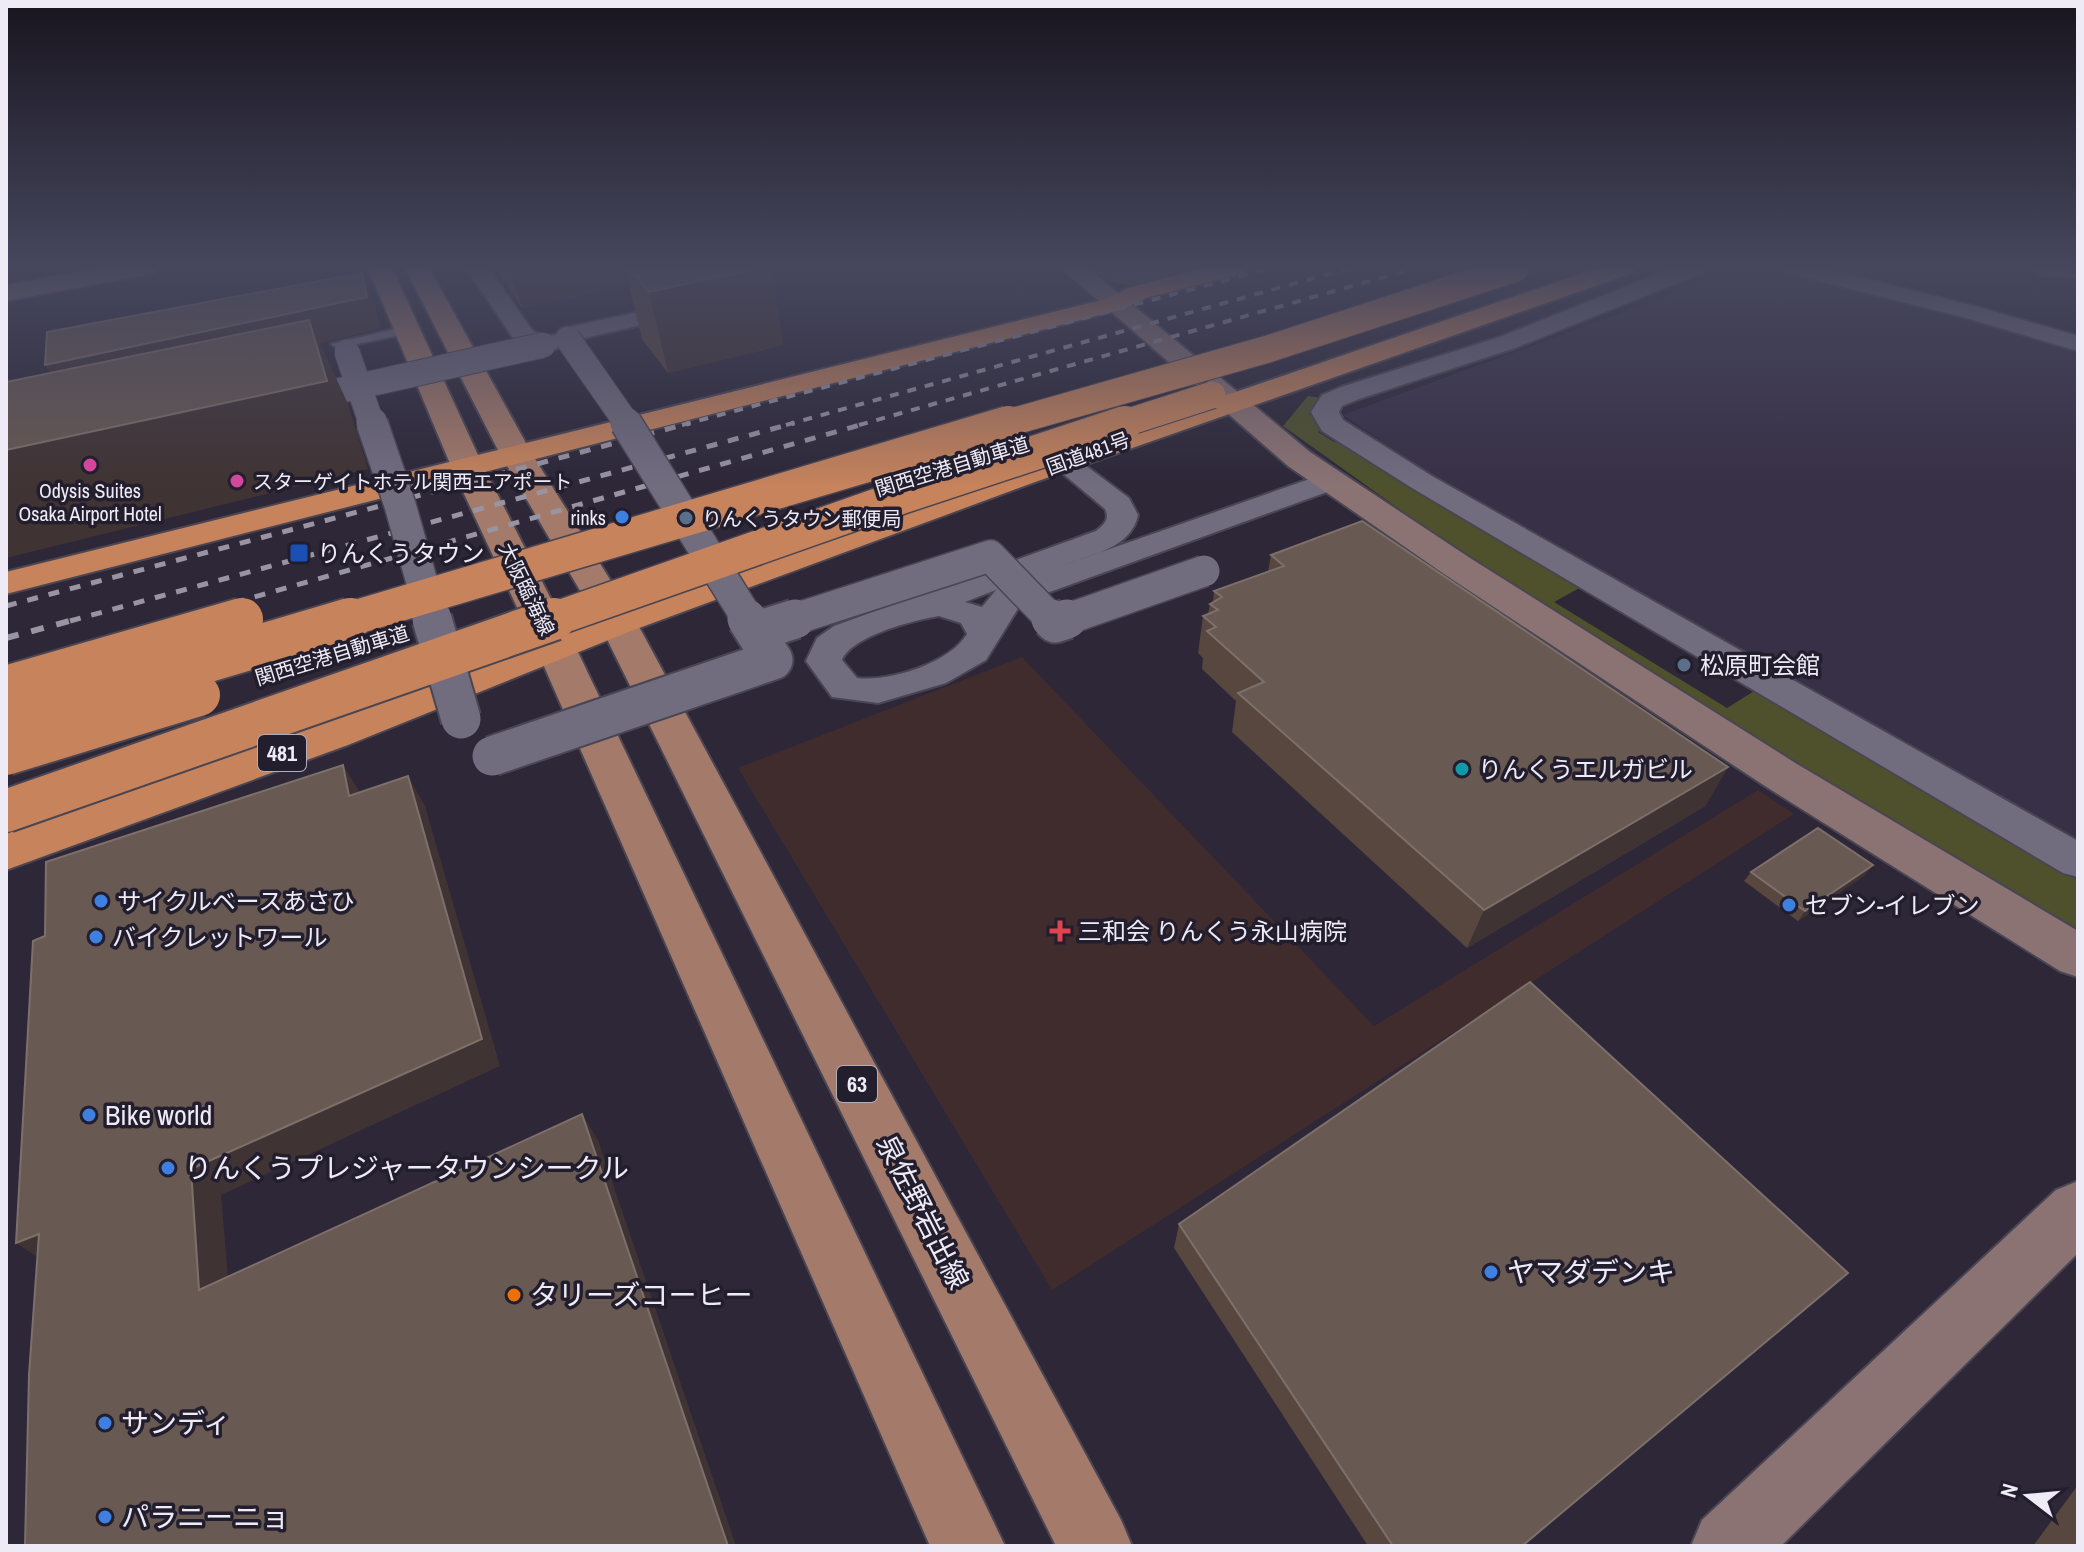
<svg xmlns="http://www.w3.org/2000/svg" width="2084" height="1552" font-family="'Archivo Narrow','Noto Sans JP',sans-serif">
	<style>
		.built { fill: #383047 }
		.medical { fill: #402c2c }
		.green { fill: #4e512c }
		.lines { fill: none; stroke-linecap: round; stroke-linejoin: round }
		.lane-casing { stroke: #494553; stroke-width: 4 }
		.street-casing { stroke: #494553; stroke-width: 4 }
		.secondary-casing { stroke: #494553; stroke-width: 4 }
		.primary-casing { stroke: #494553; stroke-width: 4 }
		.highway-casing { stroke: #494553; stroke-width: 4 }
		.lane { fill: #726c7f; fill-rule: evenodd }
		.street { fill: #726c7f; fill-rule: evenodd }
		.secondary { fill: #8b7374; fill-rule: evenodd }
		.primary { fill: #a47a6a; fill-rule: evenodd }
		.highway { fill: #c6835c; fill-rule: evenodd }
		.rail-far2 { stroke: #9994a2; stroke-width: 4; stroke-dasharray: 9 9; stroke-linecap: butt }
		.rail-far1 { stroke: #9994a2; stroke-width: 5; stroke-dasharray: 11 11; stroke-linecap: butt }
		.rail { stroke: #9994a2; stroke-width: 6; stroke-dasharray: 13 13; stroke-linecap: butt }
		.street-bridge-far2-casing { stroke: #494553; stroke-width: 27; stroke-linecap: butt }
		.street-bridge-far1-casing { stroke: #494553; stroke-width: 34; stroke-linecap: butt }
		.street-bridge-casing { stroke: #494553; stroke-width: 43; stroke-linecap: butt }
		.highway-bridge-far2-casing { stroke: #494553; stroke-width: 29; stroke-linecap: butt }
		.highway-bridge-far1-casing { stroke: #494553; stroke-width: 37; stroke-linecap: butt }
		.highway-bridge-casing { stroke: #494553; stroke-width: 46; stroke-linecap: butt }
		.street-bridge-far2 { stroke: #726c7f; stroke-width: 25 }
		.street-bridge-far1 { stroke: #726c7f; stroke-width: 31 }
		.street-bridge { stroke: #726c7f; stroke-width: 39 }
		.highway-bridge-far2 { stroke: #c6835c; stroke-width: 27 }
		.highway-bridge-far1 { stroke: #c6835c; stroke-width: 34 }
		.highway-bridge { stroke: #c6835c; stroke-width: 42 }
		.wall { fill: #58473e }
		.shaded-wall { fill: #403333 }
		.building { fill: #685952; stroke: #7d706b; stroke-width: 2 }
		.hotel-dot { fill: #d1479c; stroke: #231e2e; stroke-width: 3 }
		.shop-dot { fill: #3f7fe0; stroke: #231e2e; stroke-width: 3 }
		.service-dot { fill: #5c6f8a; stroke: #231e2e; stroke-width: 3 }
		.transit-dot { fill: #1a4fb4; stroke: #231e2e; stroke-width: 3 }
		.culture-dot { fill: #0f9aa8; stroke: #231e2e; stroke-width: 3 }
		.health-dot { fill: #e0444e; stroke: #231e2e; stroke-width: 3 }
		.food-dot { fill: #e8710a; stroke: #231e2e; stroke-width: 3 }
		.labels { text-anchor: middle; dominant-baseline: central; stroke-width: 7; stroke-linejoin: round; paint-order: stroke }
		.far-street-label { font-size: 20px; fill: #eeebf6; stroke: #231e2e }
		.far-poi-label { font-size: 20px; fill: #eeebf6; stroke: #231e2e; text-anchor: start }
		.shield { fill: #231e2e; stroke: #b1aeba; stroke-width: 2 }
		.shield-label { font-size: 22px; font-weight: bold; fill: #eeebf6 }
		.poi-label { font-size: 24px; fill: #eeebf6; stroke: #231e2e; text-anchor: start }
		.near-poi-label { font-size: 28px; fill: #eeebf6; stroke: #231e2e; text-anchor: start }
		.near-street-label { font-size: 28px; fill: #eeebf6; stroke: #231e2e }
	</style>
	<rect width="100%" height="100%" fill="#2d2738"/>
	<!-- built -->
	<path class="built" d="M1744,268H1772L1893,295L2078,348V839L1807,690L1437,479L1343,415Z"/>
	<!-- medical -->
	<path class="medical" d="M1022,657L1374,1026L1758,790L1794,814L1052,1290L738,768Z"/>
	<!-- green -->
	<path class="green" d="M1130,268L1173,269L1171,278C1136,285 1121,293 1091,269Z
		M1308,396L1321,398L1314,403V412L1309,414L1325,428L1318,432L1334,442L1342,440L1585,585L1554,602L1727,708L1759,688L2078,873V932L1854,800L1500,581L1283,426Z"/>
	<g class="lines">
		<defs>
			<path id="lane" d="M407,326L411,327V333L337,348L331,344Z"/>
			<path id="street" d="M466,268H488L533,331L546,337L557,334L560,329L683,302L652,268H676L711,305L707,310L580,339L577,344L543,352L515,341Z
				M1673,268H1705L1702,273L1515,348L1359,399L1342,406L1339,412L1343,420L1432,476L2078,841V877L2063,873L1412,488L1322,431L1311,412L1322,395L1341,387L1497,338Z
				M1784,268H1824L1982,308L2078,336V351L1966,318L1787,273Z
				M2028,268H2078V278L2039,275Z
				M1063,453L1073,456L1129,498L1138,515C1131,548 1093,554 1064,565L1321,475L1331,472L1341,475L1346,481L1341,487L1022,602L986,660L946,683L878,703L832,697L806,661L817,638L834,626L1096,531C1104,524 1110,520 1105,509L1049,462L1053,456ZM996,590L982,607L965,602ZM939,616L961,623L967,634C950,663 889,682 857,678L842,660C852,636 914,620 939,616Z"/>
			<path id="secondary" d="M101,268H157L154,273L145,275L6,301V285Z
				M1061,268H1088L1310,452L1470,558L1797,764L2078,931V977L2060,971L1765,786L1444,574L1288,466Z
				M2078,1181V1253L1781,1546H1691L1702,1520L2056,1190Z"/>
			<path id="primary" d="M368,268H392L483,466L576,648L1005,1546H930L536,648L451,466Z
				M405,268H429L532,454L637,623L1121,1520L1132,1546H1056L599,623L500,454Z"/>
			<path id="highway" d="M1204,268H1247L1244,273L1146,298L1124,309L6,594V572L1106,299L1128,288Z
				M1598,268H1635L1632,273L1038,481L631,631L348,745L6,870V834L318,725L605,615L1016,467Z"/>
		</defs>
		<!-- lane casing -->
		<use href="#lane" class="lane-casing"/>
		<!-- street casing -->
		<use href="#street" class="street-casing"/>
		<!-- secondary casing -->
		<use href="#secondary" class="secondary-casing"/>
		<!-- primary casing -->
		<use href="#primary" class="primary-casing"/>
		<!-- highway casing -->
		<use href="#highway" class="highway-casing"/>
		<!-- lane -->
		<use href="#lane" class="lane"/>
		<!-- street -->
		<use href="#street" class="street"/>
		<!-- secondary -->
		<use href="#secondary" class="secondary"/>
		<!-- primary -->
		<use href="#primary" class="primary"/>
		<!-- highway -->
		<use href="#highway" class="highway"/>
		<!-- rail-far2 -->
		<path class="rail-far2" d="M682,425L1272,268
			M786,425L1350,268
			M859,425L1416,268"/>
		<!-- rail-far1 -->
		<path class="rail-far1" d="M6,606L690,423
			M70,621L794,423
			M170,621L867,423"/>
		<!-- rail -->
		<path class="rail" d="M6,638L77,619
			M6,667L177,619"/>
		<defs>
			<path id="street-bridge-far2" d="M568,339L628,425
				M347,352L372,425
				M289,402L543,345"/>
			<path id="street-bridge-far1" d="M372,423L400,505L433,621
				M626,423L749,621
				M789,621L990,556L1053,621
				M1062,621L1204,571"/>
			<path id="street-bridge" d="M432,619L461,719
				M1051,619L1055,623L1067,619
				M757,631L795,619
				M492,756L773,660L747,619"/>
			<path id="highway-bridge-far2" d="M1001,425L1268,349L1516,268
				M1119,425L1212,395"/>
			<path id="highway-bridge-far1" d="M236,621L242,619
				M343,621L1008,423
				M549,621L904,496L1125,423"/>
			<path id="highway-bridge" d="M6,687L242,619
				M6,721L350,619
				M6,754L199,695
				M6,811L554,619"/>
		</defs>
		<!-- street-bridge-far2 casing -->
		<use href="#street-bridge-far2" class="street-bridge-far2-casing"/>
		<!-- street-bridge-far1 casing -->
		<use href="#street-bridge-far1" class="street-bridge-far1-casing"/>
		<!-- street-bridge casing -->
		<use href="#street-bridge" class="street-bridge-casing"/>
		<!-- highway-bridge-far2 casing -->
		<use href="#highway-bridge-far2" class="highway-bridge-far2-casing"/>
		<!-- highway-bridge-far1 casing -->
		<use href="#highway-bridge-far1" class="highway-bridge-far1-casing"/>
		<!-- highway-bridge casing -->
		<use href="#highway-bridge" class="highway-bridge-casing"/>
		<!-- street-bridge-far2 -->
		<use href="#street-bridge-far2" class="street-bridge-far2"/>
		<!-- street-bridge-far1 -->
		<use href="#street-bridge-far1" class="street-bridge-far1"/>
		<!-- street-bridge -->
		<use href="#street-bridge" class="street-bridge"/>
		<!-- highway-bridge-far2 -->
		<use href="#highway-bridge-far2" class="highway-bridge-far2"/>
		<!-- highway-bridge-far1 -->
		<use href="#highway-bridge-far1" class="highway-bridge-far1"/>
		<!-- highway-bridge -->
		<use href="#highway-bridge" class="highway-bridge"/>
	</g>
	<!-- wall -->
	<path class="wall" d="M496,268H771L783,345L668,373L642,339L629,286L522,308Z
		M1271,555L1728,767L1705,806L1467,948L1232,732L1236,701L1202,669L1203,658L1198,653L1203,616L1208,614L1210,604L1213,602L1214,591L1268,571Z
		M1751,872L1865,875L1798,921L1744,881Z
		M1179,1224L1522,1546H1368L1174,1248Z
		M2078,1485V1546H2033Z"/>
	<!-- shaded-wall -->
	<path class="shaded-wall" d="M509,268H624L629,286L522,308Z
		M760,268H771L783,345L668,373L649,292Z
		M362,273L375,305L380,329L320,343L348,404L368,469L6,558V450L66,399L45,365Z
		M343,765L361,794L349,796Z
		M1728,767L1705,806L1467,948L1484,910Z
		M408,776L425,806L500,1066L221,1195L231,1313L199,1290L191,1169Z
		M1873,865L1865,875L1798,921L1805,911Z
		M582,1114L598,1140L736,1546H728Z
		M39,1234L53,1267L16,1243Z"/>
	<!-- building -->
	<path class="building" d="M629,268H760L649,292Z
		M362,273L367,297L45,365L47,332Z
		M309,320L327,381L6,450V382Z
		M1362,521L1728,767L1484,910L1238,693L1264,682L1207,631L1216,627L1203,616L1218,610L1210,604L1222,597L1214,591L1284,566L1271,555Z
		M343,765L349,796L408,776L482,1039L191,1169L199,1290L582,1114L728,1546H25L29,1375L39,1234L16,1243L33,941L45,936L46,862Z
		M1818,828L1873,865L1805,911L1751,872Z
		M1530,982L1848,1273L1522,1546H1393L1179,1224Z"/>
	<!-- sky -->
	<linearGradient id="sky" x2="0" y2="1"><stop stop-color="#19151f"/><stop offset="0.55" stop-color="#46475e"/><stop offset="1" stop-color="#46475e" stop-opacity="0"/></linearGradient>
	<rect width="2084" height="486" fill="url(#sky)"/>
	<!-- markers -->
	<g class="hotel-dot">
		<circle cx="90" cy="465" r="8"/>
		<circle cx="237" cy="481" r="8"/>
	</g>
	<g class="shop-dot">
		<circle cx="622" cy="517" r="8"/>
		<circle cx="101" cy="901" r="8"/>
		<circle cx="1789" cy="905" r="8"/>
		<circle cx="96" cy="937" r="8"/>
		<circle cx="89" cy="1115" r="8"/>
		<circle cx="168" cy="1168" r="8"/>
		<circle cx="1491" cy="1272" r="8"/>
		<circle cx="105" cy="1423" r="8"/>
		<circle cx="105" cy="1517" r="8"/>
	</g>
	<g class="service-dot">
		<circle cx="686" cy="518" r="8"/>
		<circle cx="1684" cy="665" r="8"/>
	</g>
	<rect class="transit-dot" x="289" y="543" width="20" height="20" rx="4"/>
	<circle class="culture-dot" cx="1462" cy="769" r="8"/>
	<path class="health-dot" d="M1056 919h8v8h8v8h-8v8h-8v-8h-8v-8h8z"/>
	<circle class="food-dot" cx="514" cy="1295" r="8"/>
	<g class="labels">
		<!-- far-street labels -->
		<g class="far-street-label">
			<text transform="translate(1088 453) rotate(-20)">国道481号</text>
			<text transform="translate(952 466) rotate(-17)">関西空港自動車道</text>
			<text transform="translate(527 589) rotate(64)">大阪臨海線</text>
			<text transform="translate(332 655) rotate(-17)">関西空港自動車道</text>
		</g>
		<!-- far-poi labels -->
		<g class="far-poi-label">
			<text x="253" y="481">スターゲイトホテル関西エアポート</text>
			<text x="90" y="490" text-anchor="middle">Odysis Suites<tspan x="90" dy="23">Osaka Airport Hotel</tspan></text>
			<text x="606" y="517" text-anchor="end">rinks</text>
			<text x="702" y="518">りんくうタウン郵便局</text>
		</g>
		<!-- shield labels -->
		<g class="shield">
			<rect x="258" y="735" width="48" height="36" rx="6"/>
			<rect x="837" y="1066" width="40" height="36" rx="6"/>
		</g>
		<g class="shield-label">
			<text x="282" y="753">481</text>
			<text x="857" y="1084">63</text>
		</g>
		<!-- poi labels -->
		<g class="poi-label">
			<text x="317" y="553">りんくうタウン</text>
			<text x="1700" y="665">松原町会館</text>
			<text x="1478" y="769">りんくうエルガビル</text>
			<text x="117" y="901">サイクルベースあさひ</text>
			<text x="1805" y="905">セブン-イレブン</text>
			<text x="1078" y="931">三和会 りんくう永山病院</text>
			<text x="112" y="937">バイクレットワール</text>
		</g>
		<!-- near-poi labels -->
		<g class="near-poi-label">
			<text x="105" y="1115">Bike world</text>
			<text x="184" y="1168">りんくうプレジャータウンシークル</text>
			<text x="1507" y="1272">ヤマダデンキ</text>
			<text x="530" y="1295">タリーズコーヒー</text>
			<text x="121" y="1423">サンディ</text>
			<text x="121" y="1517">パラニーニョ</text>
		</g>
		<!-- near-street labels -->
		<g class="near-street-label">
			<text transform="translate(923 1212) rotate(63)">泉佐野岩出線</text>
		</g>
	</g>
	<!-- border -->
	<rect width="2084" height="1552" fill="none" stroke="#eeebf6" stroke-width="16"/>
	<!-- north arrow -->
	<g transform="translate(2028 1496) rotate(286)" stroke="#231e2e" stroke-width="6" paint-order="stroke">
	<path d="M0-6L14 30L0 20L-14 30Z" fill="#eeebf6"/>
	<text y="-12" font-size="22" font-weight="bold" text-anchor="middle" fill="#eeebf6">N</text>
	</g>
</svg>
